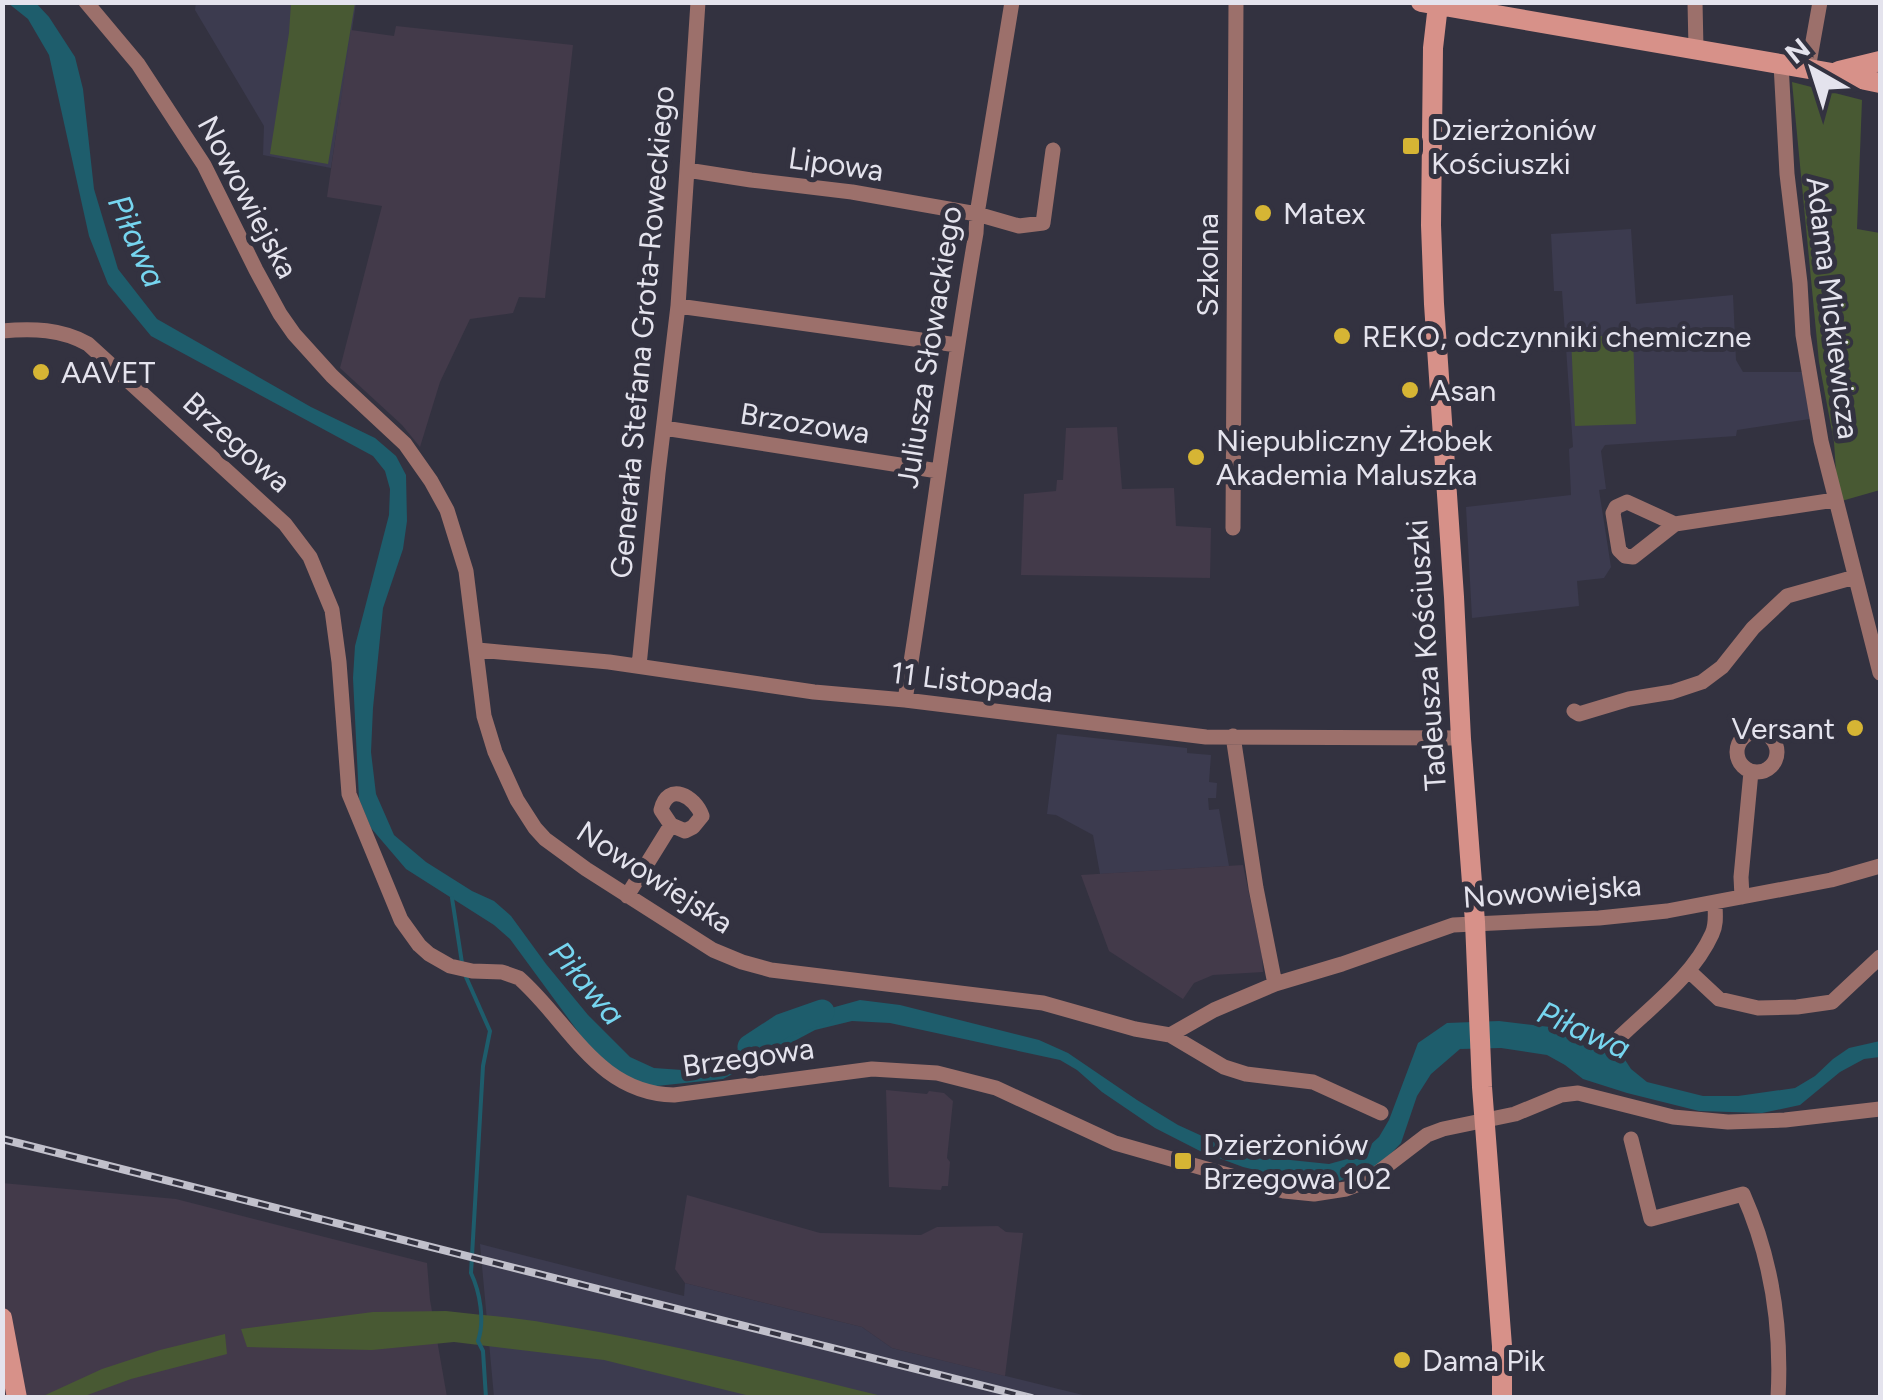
<svg xmlns="http://www.w3.org/2000/svg" width="1883" height="1400" font-family="Figtree,sans-serif">
	<style>
		.built { fill: #3c3b4f }
		.industrial { fill: #433a4a }
		.green { fill: #485933 }
		.water { fill: #1e5d6c }
		.lines { fill: none; stroke-linecap: round; stroke-linejoin: round }
		.stream { stroke: #1e5d6c; stroke-width: 4 }
		.river { stroke: #1e5d6c; stroke-width: 25 }
		.street { stroke: #9c706b; stroke-width: 15 }
		.secondary { stroke: #d79189; stroke-width: 20 }
		.rail-casing { stroke: #c1c0cb; stroke-width: 8 }
		.rail { stroke: #333240; stroke-width: 4; stroke-dasharray: 11; stroke-linecap: butt }
		.poi-dot { fill: #d6b534; stroke: #333240; stroke-width: 4 }
		.labels { text-anchor: middle; dominant-baseline: central; stroke-width: 10; stroke-linejoin: round; paint-order: stroke }
		.poi-label { font-size: 30px; fill: #e4e3ed; stroke: #333240; text-anchor: start }
		.street-label { font-size: 30px; fill: #e4e3ed; stroke: #333240 }
		.water-label { font-size: 32px; font-style: italic; fill: #76d5ef; stroke: #333240 }
	</style>
	<rect width="100%" height="100%" fill="#333240"/>
	<!-- built -->
	<path class="built" d="M196,2L356,3L331,168L263,155L264,126L195,10Z
		M1631,229L1636,304L1733,295L1736,360L1743,372H1802L1810,419L1737,430L1736,436L1605,445L1601,451L1606,489L1599,490L1611,567L1604,578L1577,581L1579,606L1472,618L1466,507L1571,495L1569,449L1573,447L1562,291H1554L1551,234Z
		M1057,734L1187,748V753L1211,755L1209,782L1217,783L1216,798H1208L1209,810L1219,809L1229,866L1100,874L1093,835L1056,815L1047,814Z
		M480,1244L684,1296L685,1283L862,1327L892,1348L1091,1397H494Z"/>
	<!-- industrial -->
	<path class="industrial" d="M396,26L573,45L545,298L519,297L513,313L470,319L440,382L420,447L402,425L340,368L382,206L327,197L351,30L394,36Z
		M1117,427L1122,489L1174,488L1176,526L1211,528L1210,578L1021,575L1024,494L1056,491L1057,480H1063L1066,428Z
		M1243,865L1262,955L1263,972L1213,975L1194,983L1183,999L1109,951L1081,875Z
		M886,1090L927,1094L929,1091L944,1093L953,1101L947,1158L950,1162L948,1186H942L941,1190L889,1187Z
		M2,1183L176,1199L427,1263L430,1300L447,1397H3Z
		M687,1195L820,1233L921,1235L937,1227L998,1226L1006,1232L1023,1233L1005,1376L892,1348L862,1327L685,1283L675,1269Z"/>
	<!-- green -->
	<path class="green" d="M291,3H355L328,164L270,154L289,33Z
		M1792,82L1862,100L1857,229L1880,233V490L1838,502L1834,442L1819,362Z
		M1633,335L1636,424L1575,426L1571,337Z
		M446,1311C479,1315 513,1317 546,1323C660,1341 774,1369 886,1397H754L604,1360L454,1342L372,1350L247,1347L241,1329L373,1312Z
		M225,1334L227,1354L131,1379L82,1397H41L102,1369L160,1350Z"/>
	<!-- water -->
	<path class="water" d="M8,3H36L49,17L75,57L83,89L94,189L118,269L157,319L311,407L375,438L396,456L406,475L407,521L403,549L383,608L373,708L371,752L376,794L394,835L426,862L472,891L494,901L511,916L546,964L588,1015L630,1057L654,1068L682,1070L711,1064L760,1037L817,1012L860,1000L900,1005L1039,1040L1068,1053L1137,1100L1178,1125L1213,1141L1271,1158L1329,1164L1358,1156L1379,1137L1389,1120L1418,1043L1447,1023L1499,1021L1585,1031L1603,1035L1616,1046L1631,1069L1647,1082L1703,1096H1738L1795,1088L1815,1076L1833,1059L1849,1048L1880,1041V1057L1864,1059L1840,1072L1800,1105L1762,1113L1699,1111L1627,1093L1583,1079L1565,1065L1547,1055L1501,1048L1460,1049L1431,1074L1417,1096L1401,1143L1382,1163L1337,1182L1301,1181L1243,1167L1200,1151L1155,1128L1102,1092L1077,1070L1060,1060L890,1023L852,1021L815,1030L723,1079L647,1087L622,1074L590,1048L510,939L494,925L406,869L371,828L359,799L353,678L355,646L389,515L390,489L385,471L373,456L151,336L108,284L89,236L49,55L28,19Z"/>
	<g class="lines">
		<!-- stream -->
		<path class="stream" d="M452,898L462,963
			M466,977L490,1031L483,1066L471,1273C480,1292 485,1321 478,1341L483,1351L486,1398"/>
		<!-- river -->
		<path class="river" d="M750,1047L782,1026L822,1012"/>
		<!-- street -->
		<path class="street" d="M86,2L138,64L204,165L256,270L280,314L294,334L332,376L405,444L431,481L447,510L466,571L484,716L495,752L517,800L535,828L545,839L586,869L713,950L742,962L771,970L1043,1003L1135,1029L1170,1035L1214,1010L1275,984L1342,964L1453,925L1599,918L1667,911L1831,880L1880,866
			M1695,2L1696,49
			M1781,64L1787,174L1800,283L1803,335L1821,441L1880,673
			M1808,69L1820,2
			M687,170L751,180L852,192L977,214L1019,226L1043,223L1053,150
			M678,306L957,345
			M2,331C32,328 62,329 88,344L285,524L310,557L332,610L339,662L349,794L401,920L419,945L429,954L450,966L472,971L502,972L519,978C570,1023 597,1093 674,1095L872,1069L937,1073L996,1088L1115,1143L1284,1191L1314,1194L1346,1189L1367,1181L1427,1135L1443,1129L1515,1114L1561,1095L1578,1093L1673,1117L1728,1122L1785,1120L1880,1109
			M664,428L938,471
			M1675,524L1633,557L1625,556L1619,550L1613,513L1616,507L1627,502L1675,524L1835,500
			M1233,528L1236,2
			M478,650L609,662L814,692L905,700L1206,737L1461,738
			M639,666L658,473L678,306L698,2
			M905,700C930,545 949,389 976,233L977,214L1012,2
			M1574,711L1579,714L1629,699L1672,692L1702,682L1722,667L1753,628L1787,596L1855,577
			M1737 752a20 20 0 1 1 40 0a20 20 0 1 1-40 0Z
			M1233,736L1256,888L1275,984
			M627,896L671,825L661,810C668,781 695,796 702,816L693,827L685,831L671,825
			M1742,897L1741,877L1751,772
			M1689,971L1719,999L1758,1008L1797,1007L1832,1002L1880,957
			M1170,1035L1224,1067L1246,1074L1313,1082L1381,1113
			M1620,1037C1652,1006 1693,976 1712,934C1717,924 1715,913 1715,902
			M1631,1139L1651,1219L1743,1194C1772,1259 1782,1327 1778,1398"/>
		<!-- secondary -->
		<path class="secondary" d="M1421,2L1832,73L1880,83
			M1438,5L1433,48L1431,225L1434,304L1454,597L1461,739L1475,922L1482,1087L1502,1346V1398
			M1839,71L1880,61
			M2,1318L17,1398"/>
		<defs>
			<path id="rail" d="M2,1139L1031,1398"/>
		</defs>
		<!-- rail casing -->
		<use href="#rail" class="rail-casing"/>
		<!-- rail -->
		<use href="#rail" class="rail"/>
	</g>
	<!-- markers -->
	<g class="poi-dot">
		<rect x="1401" y="136" width="20" height="20" rx="5"/>
		<circle cx="1263" cy="213" r="10"/>
		<circle cx="1342" cy="336" r="10"/>
		<circle cx="41" cy="372" r="10"/>
		<circle cx="1410" cy="390" r="10"/>
		<circle cx="1196" cy="457" r="10"/>
		<circle cx="1855" cy="728" r="10"/>
		<rect x="1173" y="1151" width="20" height="20" rx="5"/>
		<circle cx="1402" cy="1360" r="10"/>
	</g>
	<g class="labels">
		<!-- poi labels -->
		<g class="poi-label">
			<text x="1431" y="129">Dzierżoniów<tspan x="1431" dy="34">Kościuszki</tspan></text>
			<text x="1283" y="213">Matex</text>
			<text x="1362" y="336">REKO, odczynniki chemiczne</text>
			<text x="61" y="372">AAVET</text>
			<text x="1430" y="390">Asan</text>
			<text x="1216" y="440">Niepubliczny Żłobek<tspan x="1216" dy="34">Akademia Maluszka</tspan></text>
			<text x="1835" y="728" text-anchor="end">Versant</text>
			<text x="1203" y="1144">Dzierżoniów<tspan x="1203" dy="34">Brzegowa 102</tspan></text>
			<text x="1422" y="1360">Dama Pik</text>
		</g>
		<!-- street labels -->
		<g class="street-label">
			<text transform="translate(836 164) rotate(8)">Lipowa</text>
			<text transform="translate(248 197) rotate(62)">Nowowiejska</text>
			<text transform="translate(1207 265) rotate(-90)">Szkolna</text>
			<text transform="translate(1833 308) rotate(83)">Adama Mickiewicza</text>
			<text transform="translate(642 332) rotate(-85)">Generała Stefana Grota-Roweckiego</text>
			<text transform="translate(929 347) rotate(-81)">Juliusza Słowackiego</text>
			<text transform="translate(805 423) rotate(9)">Brzozowa</text>
			<text transform="translate(237 442) rotate(42)">Brzegowa</text>
			<text transform="translate(1426 655) rotate(-94)">Tadeusza Kościuszki</text>
			<text transform="translate(972 682) rotate(7)">11 Listopada</text>
			<text transform="translate(655 877) rotate(33)">Nowowiejska</text>
			<text transform="translate(1552 891) rotate(-4)">Nowowiejska</text>
			<text transform="translate(748 1057) rotate(-8)">Brzegowa</text>
		</g>
		<!-- water labels -->
		<g class="water-label">
			<text transform="translate(137 241) rotate(66)">Piława</text>
			<text transform="translate(587 983) rotate(50)">Piława</text>
			<text transform="translate(1584 1030) rotate(24)">Piława</text>
		</g>
	</g>
	<!-- border -->
	<rect width="1883" height="1400" fill="none" stroke="#e4e3ed" stroke-width="10"/>
	<!-- north arrow -->
	<g transform="translate(1813 70) rotate(321)" stroke="#333240" stroke-width="8" paint-order="stroke">
	<path d="M0-8L18 38L0 25L-18 38Z" fill="#e4e3ed"/>
	<text y="-15" font-size="28" font-weight="bold" text-anchor="middle" fill="#e4e3ed">N</text>
	</g>
</svg>
